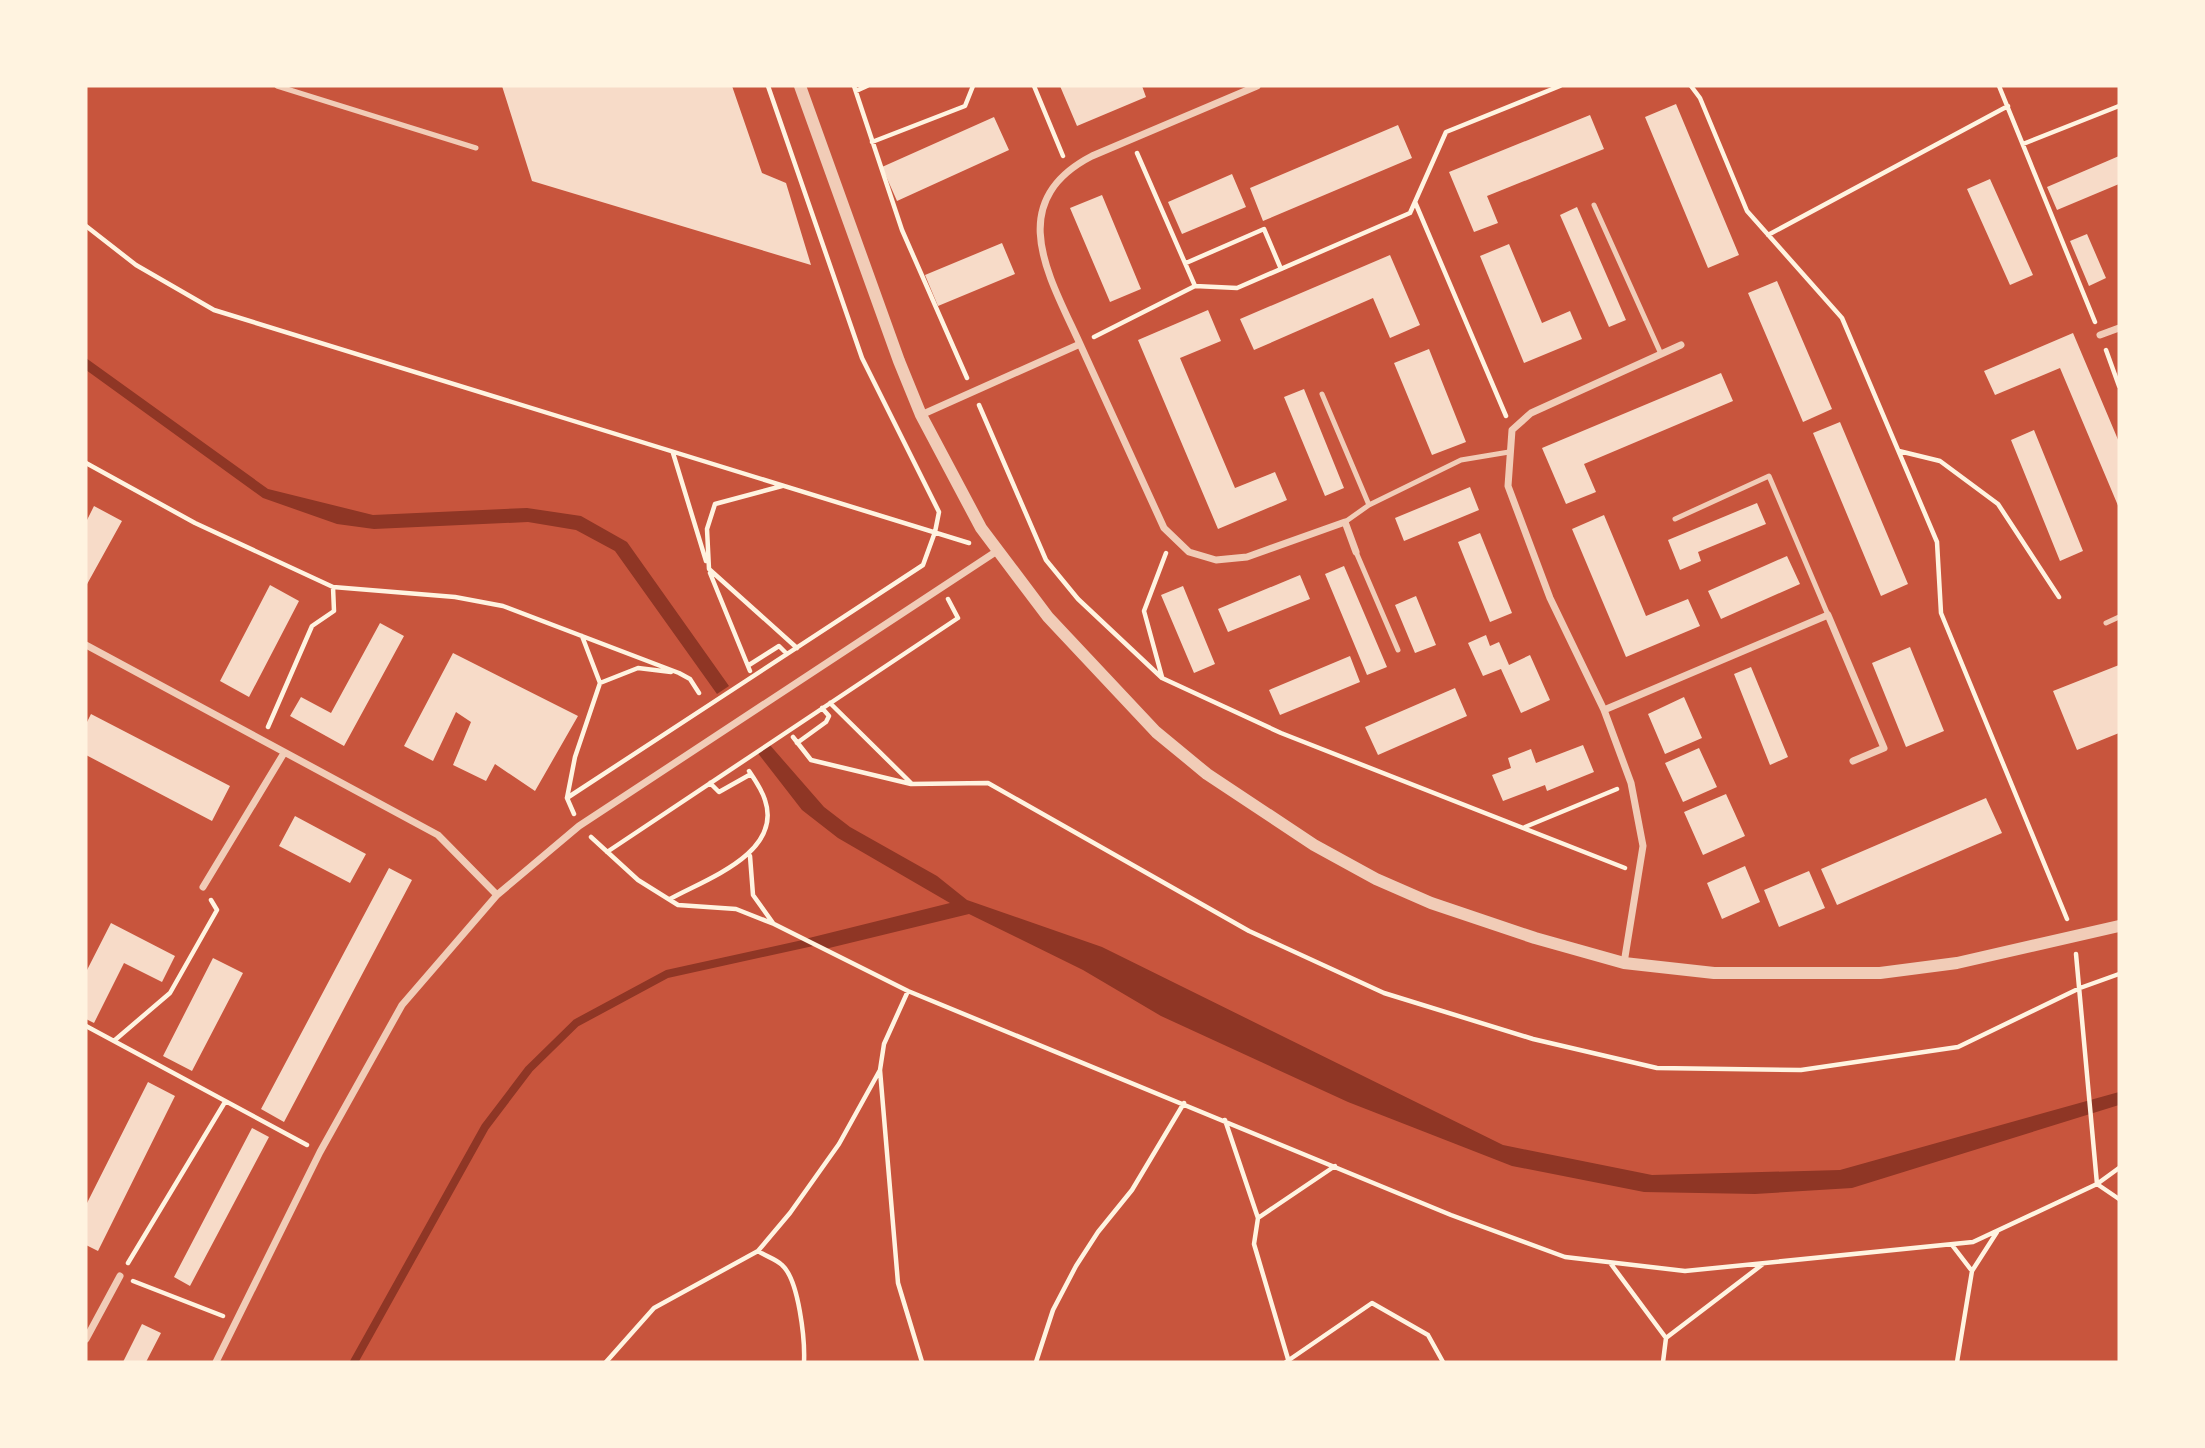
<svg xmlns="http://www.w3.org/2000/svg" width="2205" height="1448" font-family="'Varela Round',sans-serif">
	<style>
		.water { fill: #8f3625 }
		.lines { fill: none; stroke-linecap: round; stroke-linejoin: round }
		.stream { stroke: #8f3625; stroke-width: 8 }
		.building { fill: #f7dbc8 }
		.path { stroke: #fff3e0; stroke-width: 4.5 }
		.service { stroke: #f1ccb7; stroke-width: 5 }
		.minor { stroke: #f1ccb7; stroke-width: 7 }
		.tertiary { stroke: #f1ccb7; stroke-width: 12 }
	</style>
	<rect width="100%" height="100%" fill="#c8553d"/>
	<!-- water -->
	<path class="water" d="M86,358L268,489L373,515L527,508L581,516L627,542L729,686L717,694L615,551L576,530L528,522L374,529L337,524L263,498L86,370Z
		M769,744L824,807L850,827L937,876L967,900L1102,947L1503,1145L1652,1175L1840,1170L2119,1092V1105L1852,1188L1755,1194L1644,1192L1512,1166L1348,1102L1161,1016L1083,970L969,914L825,949L805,939L950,903L838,838L802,810L757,752Z"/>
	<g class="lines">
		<!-- stream -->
		<path class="stream" d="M354,1362L485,1127L529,1069L576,1023L667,974L817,941"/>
	</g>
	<!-- building -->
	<path class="building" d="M502,86H732L762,173L786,183L811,265L532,181Z
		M1060,86H1142L1146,97L1077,126Z
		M1676,104L1739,255L1708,268L1645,117Z
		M1590,115L1604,149L1487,196L1498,223L1474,232L1449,172Z
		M994,117L1009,150L897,201L882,167Z
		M1398,125L1412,158L1263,221L1250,188Z
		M2119,156V184L2057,210L2047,187Z
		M1232,174L1246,207L1182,234L1168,202Z
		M1990,179L2033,275L2010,285L1967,189Z
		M1102,195L1141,289L1110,302L1070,208Z
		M1577,207L1626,320L1609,327L1560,215Z
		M2087,234L2106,278L2089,286L2070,241Z
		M1002,243L1015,274L938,306L925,275Z
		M1509,244L1542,323L1570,311L1582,339L1524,363L1480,256Z
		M1390,255L1420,325L1390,338L1373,298L1254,350L1240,319Z
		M1777,281L1832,409L1803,422L1748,293Z
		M1208,310L1221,341L1180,358L1235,488L1275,472L1287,500L1218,529L1138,340Z
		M2073,333L2119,442V508L2060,368L1995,395L1984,371Z
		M1429,349L1466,442L1432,455L1394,363Z
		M1721,373L1733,401L1584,464L1596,492L1566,504L1542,448Z
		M1304,389L1344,488L1325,496L1284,397Z
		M1840,422L1908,584L1881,596L1813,433Z
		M2034,430L2083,551L2060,561L2011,440Z
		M1470,487L1479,510L1404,541L1395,518Z
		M1757,503L1766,524L1698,552L1701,561L1680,570L1668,540Z
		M94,506L122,521L86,586V522Z
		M1604,515L1646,616L1688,599L1700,626L1626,657L1572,529Z
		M1480,533L1512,613L1490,622L1458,542Z
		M1787,556L1800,584L1721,619L1708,591Z
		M1344,566L1387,667L1367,675L1325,574Z
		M1300,575L1310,599L1228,632L1218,609Z
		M270,585L299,601L249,697L220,681Z
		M1183,586L1215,664L1194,673L1161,595Z
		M1416,596L1436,645L1415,653L1395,605Z
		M380,623L404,636L344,746L290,716L301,697L331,713Z
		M1486,635L1490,646L1499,642L1509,665L1530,655L1550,700L1521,713L1501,669L1483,676L1468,643Z
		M1910,647L1944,731L1906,747L1872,663Z
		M453,653L578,716L535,791L495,764L486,781L453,765L471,722L456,712L433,761L404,746Z
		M1350,656L1360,682L1280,715L1269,690Z
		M2119,665V733L2077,750L2053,691Z
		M1751,667L1788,757L1770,765L1734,674Z
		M1455,688L1467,716L1378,755L1365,727Z
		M1684,697L1702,738L1665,754L1648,714Z
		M91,714L230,786L212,821L86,755V724Z
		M1583,745L1594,772L1547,791L1545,785L1503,801L1492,775L1511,768L1508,758L1531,749L1536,763Z
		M1699,748L1717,787L1683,802L1665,763Z
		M1726,794L1745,836L1703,855L1684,812Z
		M1986,798L2002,833L1837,905L1821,869Z
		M295,816L366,854L350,883L279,846Z
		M1745,866L1760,902L1722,919L1707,883Z
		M389,868L412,880L284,1122L261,1109Z
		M1809,871L1825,908L1779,927L1764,890Z
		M111,923L175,956L162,982L124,963L94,1023L86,1019V972Z
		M213,958L243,973L192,1071L163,1056Z
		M148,1082L175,1096L98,1251L86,1245V1205Z
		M252,1128L269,1137L190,1286L174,1277Z
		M142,1324L161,1333L146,1362H123Z"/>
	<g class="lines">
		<!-- path -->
		<path class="path" d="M854,86L902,230L967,378
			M1034,86L1063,156
			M1691,86L1700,98L1747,211L1842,318L1937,542L1941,613L2067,919
			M1999,86L2095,322
			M856,91L867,86
			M872,142L965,106L973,86
			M2023,144L2119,106
			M1137,153L1195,286
			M1415,202L1506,416
			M86,226L136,265L214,310L969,543
			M1768,235L2008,106
			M1186,263L1264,229L1281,269
			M1094,337L1195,286L1237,288L1410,213L1446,132L1560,86
			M2106,350L2119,386
			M979,405L1046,560L1078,599L1162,678L1281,733L1625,868
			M1899,451L1940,461L1998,504L2059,597
			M673,453L706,561
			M86,463L195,523L333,587L455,597L503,606L679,673L690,679L699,693
			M782,486L715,504L707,529L709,569L797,648
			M710,573L750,671
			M749,665L779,646L787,654
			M1162,677L1144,611L1166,553
			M600,683L638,668L671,672
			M830,703L911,783
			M268,727L312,626L334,611L333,587
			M793,737L811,760L911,784L988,783L1249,931L1384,993L1533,1039L1657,1068L1801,1070L1958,1047L2080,988L2119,974
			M797,743L826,722L829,716L822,708
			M710,783L719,792L751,774
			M567,798L923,565L935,532L939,512L862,358L768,86
			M574,814L567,798L575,757L600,683L582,636
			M1525,827L1617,789
			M591,837L638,880L678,905L736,909L774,924L908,991L1451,1215L1565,1257L1685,1271L1973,1242L2097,1184L2119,1168
			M607,852L958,618L948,599
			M750,856L753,895L773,923
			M670,899C706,879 783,853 765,800C762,790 755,780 749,771
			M2076,954L2097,1184
			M908,991L884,1044L880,1070L898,1283L922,1362
			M86,1026L307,1145
			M115,1040L170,993L217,910L211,900
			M1225,1120L1258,1218
			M2097,1184L2119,1199
			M1952,1245L1972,1271
			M758,1251C765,1256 776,1259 782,1265C799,1280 805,1340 804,1362
			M128,1263L225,1102
			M1611,1264L1666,1338
			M133,1281L223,1316
			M1288,1359L1254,1244L1258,1218L1335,1166
			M606,1362L654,1308L758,1251L790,1213L839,1144L880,1070
			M1036,1362L1053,1310L1076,1266L1098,1232L1132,1190L1184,1103
			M1286,1362L1372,1303L1428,1335L1443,1362
			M1663,1362L1666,1338L1763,1264
			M1957,1362L1972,1271L1997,1232"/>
		<!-- service -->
		<path class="service" d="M277,86L476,148
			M1594,205L1661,354
			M1322,394L1369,505
			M1675,519L1769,476L1828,615
			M1345,522L1369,505L1461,460L1509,452
			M1356,552L1398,650
			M2106,623L2119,617"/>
		<!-- minor -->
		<path class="minor" d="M2100,335L2119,328
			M1080,344C1049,276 1003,202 1092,156L1257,86
			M921,415L1080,344L1164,528L1189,552L1216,560L1247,557L1345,522L1356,552
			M86,645L438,835L497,895
			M1604,710L1828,615L1884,748L1853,761
			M203,887L284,753
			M1624,963L1643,846L1631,783L1604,710L1550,598L1508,486L1512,430L1531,413L1681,345
			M86,1339L120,1276
			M216,1362L320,1152L402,1005L497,895L579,826L997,551"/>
		<!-- tertiary -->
		<path class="tertiary" d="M800,86L899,361L921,415L981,528L1048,617L1156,732L1207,774L1314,845L1376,879L1431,903L1535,938L1624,963L1714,973H1880L1957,963L2119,926"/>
	</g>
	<!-- border -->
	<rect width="2205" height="1448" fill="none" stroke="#fff3e0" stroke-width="175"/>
</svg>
